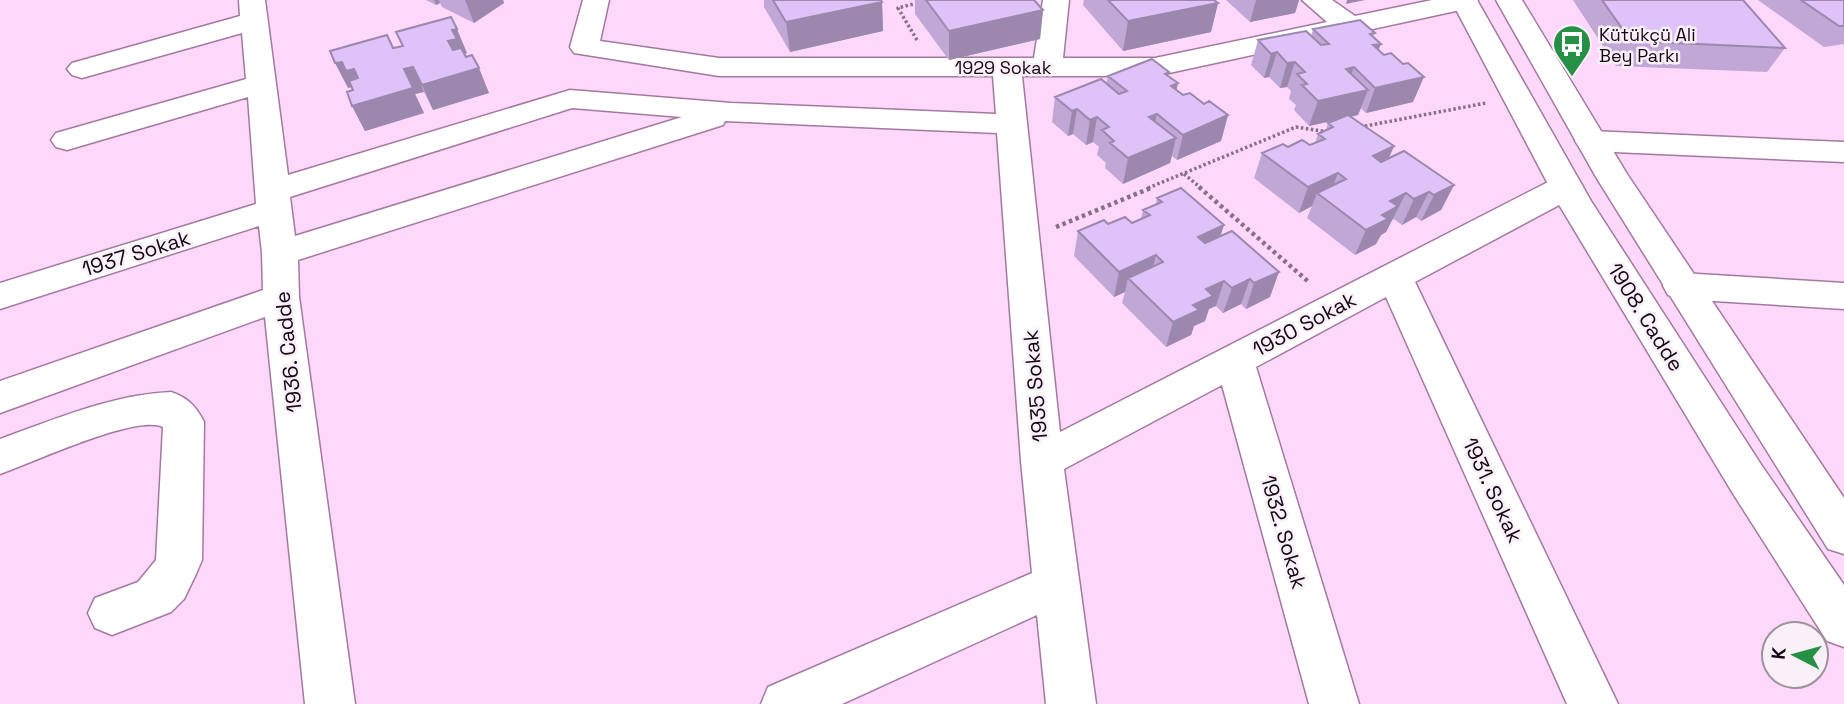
<svg xmlns="http://www.w3.org/2000/svg" width="1844" height="704" font-family="'Space Grotesk',sans-serif">
	<style>
		.lines { fill: none; stroke-linecap: round; stroke-linejoin: round }
		.minor-casing { stroke: #a479a0; stroke-width: 3 }
		.major-casing { stroke: #a479a0; stroke-width: 3 }
		.path-far1 { stroke: #886e86; stroke-width: 3.5; stroke-dasharray: 2.5 2.5; stroke-linecap: butt }
		.path { stroke: #886e86; stroke-width: 4.5; stroke-dasharray: 3.5 3.5; stroke-linecap: butt }
		.minor { fill: #fff; fill-rule: evenodd }
		.major { fill: #fff; fill-rule: evenodd }
		.wall { fill: #c0a7d5 }
		.shaded-wall { fill: #9c88ae }
		.building { fill: #dfc2f8; stroke: #9c88ae; stroke-width: 2 }
		.labels { text-anchor: middle; dominant-baseline: central; stroke-width: 5; stroke-linejoin: round; paint-order: stroke }
		.far-poi-label { font-size: 18px; fill: #150614; stroke: #f9f0f8; text-anchor: start }
		.far-street-label { font-size: 18px; fill: #150614; stroke: #f9f0f8 }
		.street-label { font-size: 21px; fill: #150614; stroke: #f9f0f8 }
	</style>
	<rect width="100%" height="100%" fill="#fdd8fa"/>
	<g class="lines">
		<defs>
			<path id="minor" d="M239,0H265L288,175L570,90L731,103L996,114L993,76H719L574,53L570,47L583,0H609L600,41L719,58H1034L1043,0H1069L1063,58H1155L1327,22L1302,0H1332L1355,16L1432,0H1478L1474,7L1465,9L1155,76H1022L1060,432L1554,179L1566,176L1578,179L1583,187L1578,195L1415,282L1618,704H1567L1386,297L1256,367L1359,704H1309L1222,385L1064,469L1096,704H1046L1037,615L842,704H761L768,687L1032,573L1021,461L997,133L725,121L723,125L298,260L299,297L355,704H305L265,317L0,413V381L263,290L262,253L259,226L0,309V283L256,204L248,97L67,150L56,147L51,140L56,133L246,79L242,33L82,78L72,75L67,69L72,63L240,16ZM572,108L682,117L295,236L290,197Z
				M1591,131L1844,142V162L1591,151L1580,148L1575,141L1580,134Z
				M1681,273L1844,283V309L1681,299L1668,295L1663,286L1668,277Z
				M171,392C188,398 196,406 204,422L202,560L196,574L184,599L171,612L112,635L95,628L88,613L95,598L138,582L156,560L163,427C136,414 32,463 0,474V439C56,419 110,395 171,392Z"/>
			<path id="major" d="M1451,0H1477L1591,201L1762,466L1844,585V647L1827,641L1732,492L1558,203Z
				M1496,0H1522L1627,174L1844,498V554L1828,549L1596,177Z"/>
		</defs>
		<!-- minor casing -->
		<use href="#minor" class="minor-casing"/>
		<!-- major casing -->
		<use href="#major" class="major-casing"/>
		<!-- path-far1 -->
		<path class="path-far1" d="M917,40L898,8L929,0
			M1360,127L1486,103
			M1184,174L1201,188
			M1148,188L1296,127L1328,132"/>
		<!-- path -->
		<path class="path" d="M1199,187L1310,283
			M1056,227L1153,187"/>
		<!-- minor -->
		<use href="#minor" class="minor"/>
		<!-- major -->
		<use href="#major" class="major"/>
	</g>
	<!-- wall -->
	<path class="wall" d="M426,0H503L504,3L474,23L442,7L440,3L436,5Z
		M764,0H881L882,2L883,31L790,52L764,7Z
		M915,0H1034L1043,10L1040,39L949,60L915,14Z
		M1084,0H1214L1218,3L1211,32L1123,51L1083,5Z
		M1226,0H1299L1295,13L1250,22Z
		M1573,0H1743L1785,48L1767,72L1616,66Z
		M1758,0H1844V44L1824,47Z
		M1313,29L1375,33L1373,37L1378,50L1413,102L1366,113L1361,108L1358,115L1351,117L1394,146L1389,158L1454,185L1441,210L1421,221L1416,217L1402,225L1394,219L1392,220L1386,232L1381,235L1376,244L1355,255L1307,218L1312,206L1299,213L1254,178L1262,153L1288,147L1310,145L1315,143L1318,134L1326,130L1328,123L1337,120L1309,126L1294,110L1296,105L1289,99L1291,91L1287,87L1280,88L1269,77L1264,78L1251,65L1258,40L1311,36Z
		M402,46L467,53L465,54L489,93L433,110L424,92L415,94L424,113L365,131L352,106L353,90L351,87L348,88L393,48Z
		M1108,76H1168L1178,83L1176,90L1183,95L1204,104L1228,115L1221,141L1177,160L1172,156L1170,163L1123,184L1105,168L1106,163L1097,155L1099,147L1093,142L1086,145L1073,134L1068,136L1052,122L1055,97L1106,84Z
		M1157,198L1220,236L1270,297L1246,309L1241,304L1223,313L1216,306L1209,309L1205,321L1194,326L1191,335L1166,347L1122,303L1125,292L1114,297L1074,256L1078,231L1108,224L1132,223L1141,219L1143,210L1156,204Z"/>
	<!-- shaded-wall -->
	<path class="shaded-wall" d="M434,0H439L440,3L436,5Z
		M465,0H503L504,3L474,23Z
		M1256,0H1299L1295,13L1250,22Z
		M1347,0H1365L1346,4Z
		M882,2L883,31L790,52L786,22Z
		M1218,3L1211,32L1123,51L1128,21Z
		M1043,10L1040,39L949,60V31Z
		M457,29L467,53L463,54L458,66L448,41L452,30Z
		M1381,44L1371,68L1373,45Z
		M1277,52L1269,77L1264,78L1271,54Z
		M342,62L354,69L367,94L353,87L348,88L335,63Z
		M1295,62L1287,87L1280,88L1287,63Z
		M413,67L424,92L415,94L424,113L365,131L352,106L404,69Z
		M1354,67L1345,92L1346,69Z
		M479,68L489,93L433,110L422,85Z
		M1424,77L1413,102L1366,113L1375,88Z
		M1178,83L1172,108L1171,86Z
		M1368,90L1358,115L1309,126L1318,101Z
		M1077,109L1073,134L1068,136L1072,111Z
		M1157,114L1151,139L1149,117Z
		M1228,115L1221,141L1177,160L1183,135Z
		M1097,117L1093,142L1086,145L1090,120Z
		M1176,138L1170,163L1123,184L1128,158Z
		M1394,146L1383,171L1373,156Z
		M1338,173L1328,198L1317,193L1312,206L1299,213L1308,187Z
		M1454,185L1441,210L1421,221L1434,195Z
		M1429,192L1416,217L1402,225L1414,199Z
		M1406,193L1386,232L1381,235L1376,244L1355,255L1366,230L1390,201Z
		M1224,225L1216,250L1191,262L1198,237Z
		M1156,255L1150,281L1128,278L1125,292L1114,297L1119,272Z
		M1279,272L1270,297L1246,309L1254,283Z
		M1250,279L1241,304L1223,313L1232,288Z
		M1224,281L1216,306L1209,309L1205,321L1194,326L1191,335L1166,347L1173,322L1193,305L1206,289Z"/>
	<!-- building -->
	<path class="building" d="M773,0H881L882,2L786,22Z
		M926,0H1034L1043,10L949,31Z
		M1108,0H1214L1218,3L1128,21Z
		M1602,0H1743L1785,48L1631,41Z
		M1801,0H1844V26H1839Z
		M451,17L457,29L452,30L457,39L448,41L453,50L461,48L466,57L472,55L479,68L422,85L413,67L404,69L413,88L352,106L347,92L353,90L349,81L358,78L354,69L346,71L342,62L335,63L330,51L387,35L393,48L403,46L396,32Z
		M1360,20L1375,33L1370,34L1381,44L1373,45L1384,55L1391,53L1403,64L1408,63L1424,77L1375,88L1354,67L1346,69L1368,90L1318,101L1302,85L1307,84L1297,74L1305,72L1295,62L1287,63L1277,52L1271,54L1258,40L1306,31L1321,45L1329,44L1313,29Z
		M1152,59L1169,72L1165,74L1178,83L1171,86L1183,95L1190,93L1204,104L1209,101L1228,115L1183,135L1157,114L1149,117L1176,138L1128,158L1110,143L1114,141L1102,130L1109,127L1097,117L1090,120L1077,109L1072,111L1055,97L1101,79L1119,94L1127,91L1108,76Z
		M1348,115L1394,146L1373,156L1381,162L1404,151L1454,185L1434,195L1429,192L1414,199L1406,193L1390,201L1398,206L1382,215L1388,219L1366,230L1317,193L1346,179L1338,173L1308,187L1262,153L1283,144L1288,147L1302,140L1310,145L1325,139L1318,134L1333,127L1328,123Z
		M1181,188L1224,225L1198,237L1205,243L1232,231L1279,272L1254,283L1250,279L1232,288L1224,281L1206,289L1213,296L1193,305L1199,310L1173,322L1128,278L1163,262L1156,255L1119,272L1078,231L1104,220L1108,224L1125,217L1132,223L1150,215L1143,210L1162,202L1157,198Z"/>
	<!-- icons -->
	<defs>
		<symbol id="bus-pin" viewBox="-11 -11 22 30"><path d="M0 17L-7.5 6A9.5 9.5 0 1 1 7.5 6Z" fill="#279047" stroke="#f9f0f8"/><path d="M-5-6H5V4H4V6H2V4H-2V6H-4V4H-5ZM-3.5-4V0h7V-4ZM-3.5 1.2v1.5H-2V1.2ZM2 1.2v1.5H3.5V1.2Z" fill="#fff"/></symbol>
	</defs>
	<g fill-rule="evenodd">
		<use href="#bus-pin" x="1550" y="22" width="44" height="60"/>
	</g>
	<g class="labels">
		<!-- far-poi labels -->
		<g class="far-poi-label">
			<text x="1599" y="34">Kütükçü Ali<tspan x="1599" dy="21">Bey Parkı</tspan></text>
		</g>
		<!-- far-street labels -->
		<g class="far-street-label">
			<text x="1003" y="67">1929 Sokak</text>
		</g>
		<!-- street labels -->
		<g class="street-label">
			<text transform="translate(136 253) rotate(-17)">1937 Sokak</text>
			<text transform="translate(1646 317) rotate(58)">1908. Cadde</text>
			<text transform="translate(1304 324) rotate(-28)">1930 Sokak</text>
			<text transform="translate(288 352) rotate(-96)">1936. Cadde</text>
			<text transform="translate(1035 386) rotate(-95)">1935 Sokak</text>
			<text transform="translate(1493 490) rotate(65)">1931. Sokak</text>
			<text transform="translate(1284 532) rotate(74)">1932. Sokak</text>
		</g>
	</g>
	<!-- north arrow -->
	<g transform="translate(1795 655) rotate(276)"><circle r="33" fill="#f9f0f8" stroke="#9e929d" stroke-width="2"/>
	<path d="M0-5L12 26L0 18L-12 26Z" fill="#279047"/>
	<text y="-10" font-size="19" font-weight="bold" text-anchor="middle" fill="#150614">K</text>
	</g>
</svg>
